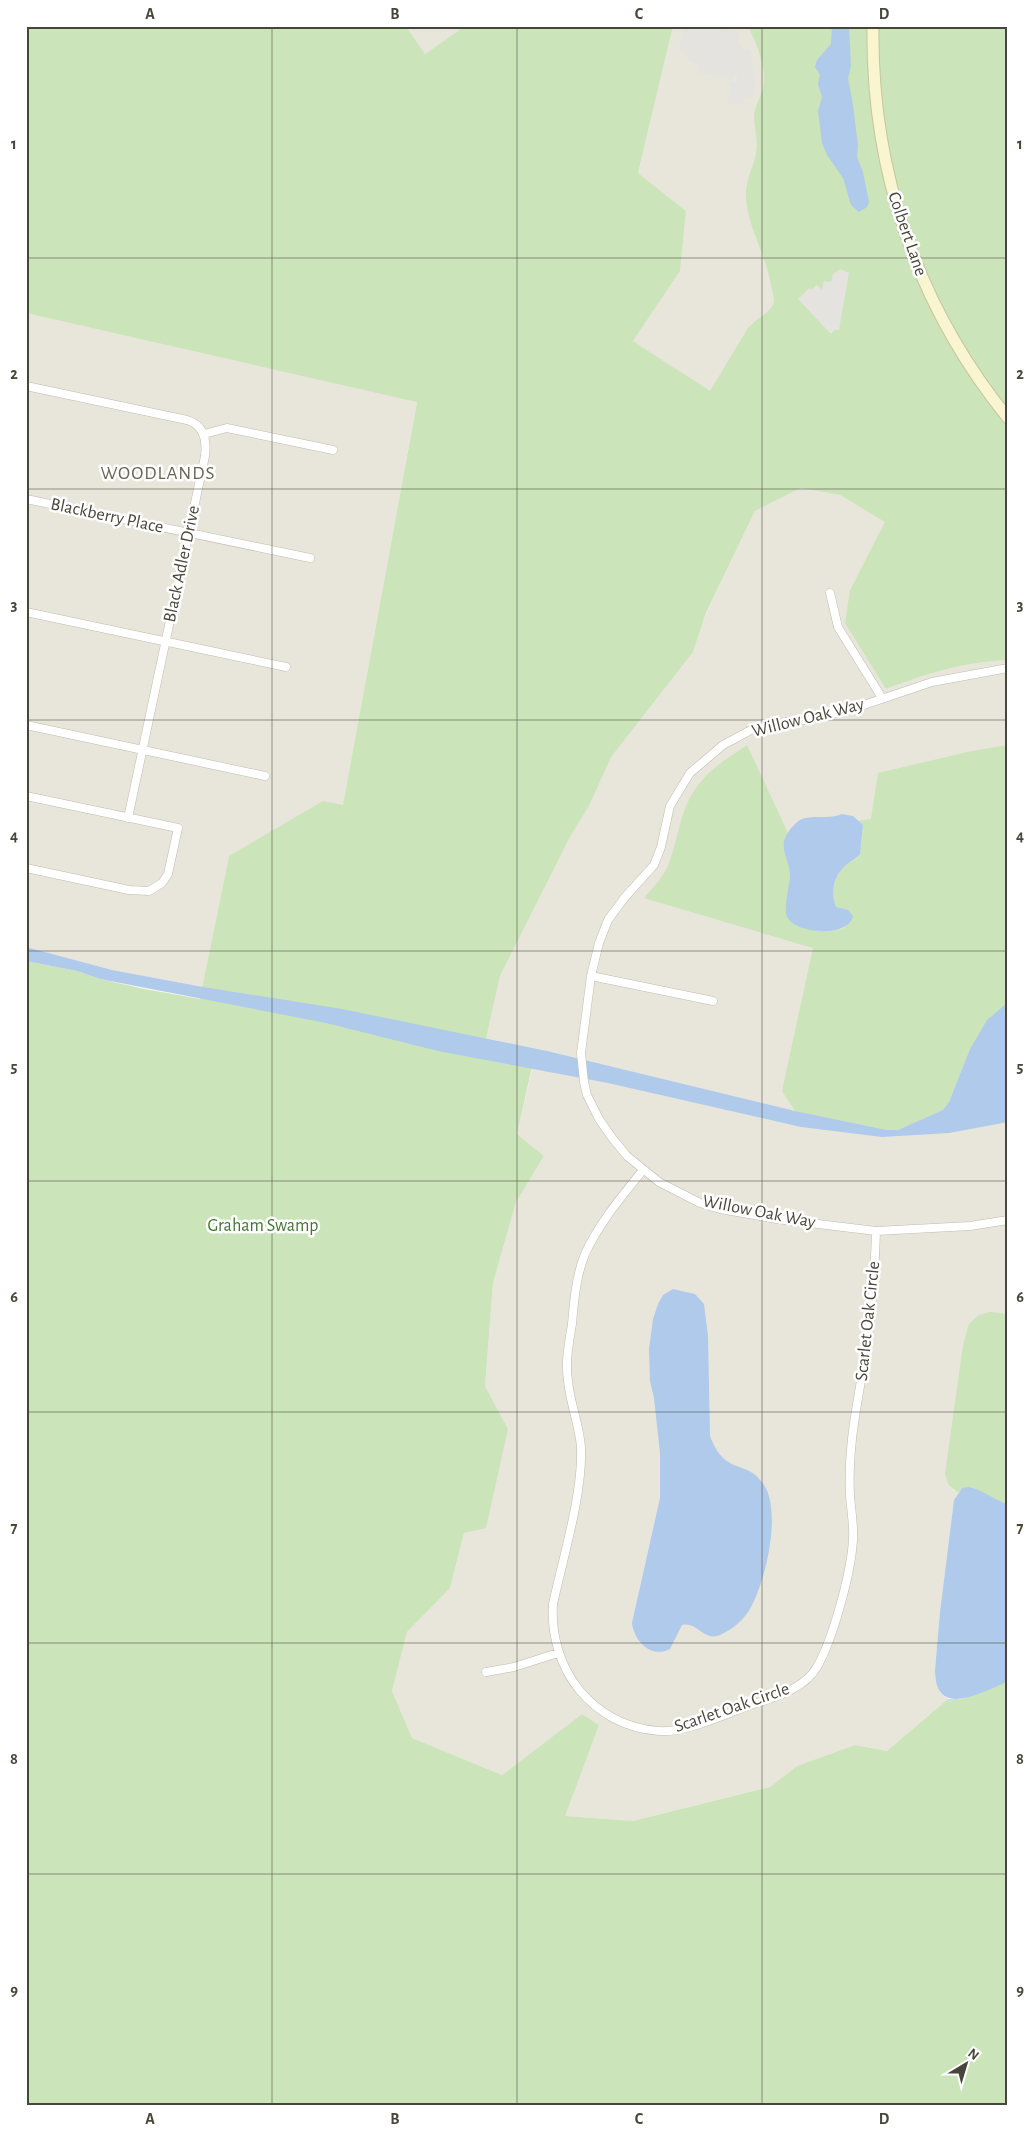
<svg xmlns="http://www.w3.org/2000/svg" width="1034" height="2132" font-family="'Alegreya Sans',sans-serif">
	<style>
		.residential { fill: #e8e5db }
		.green { fill: #cbe4b9; fill-rule: evenodd }
		.parking { fill: #e4e3e0 }
		.water { fill: #afcaea }
		.lines { fill: none; stroke-linecap: round; stroke-linejoin: round }
		.street-casing { stroke: #bfbcaf; stroke-width: 9 }
		.secondary-casing { stroke: #c9c49c; stroke-width: 13 }
		.street { stroke: #fff; stroke-width: 8 }
		.secondary { stroke: #faf5d1; stroke-width: 11 }
		.grid { fill: none; stroke: #48453a; stroke-width: 1; stroke-opacity: 0.55 }
		.labels { text-anchor: middle; dominant-baseline: central; stroke-width: 5; stroke-linejoin: round; paint-order: stroke }
		.street-label { font-size: 18px; fill: #48453a; stroke: #fff }
		.park-label { font-size: 18px; fill: #437532; stroke: #fff }
		.neighbourhood-label { font-size: 19px; letter-spacing: 1px; fill: #6a6452; stroke: #fff }
		.neatline { fill: none; stroke: #48453a; stroke-width: 2 }
		.grid-label { font-size: 16px; text-anchor: middle; font-weight: bold; fill: #48453a }
	</style>
	<rect width="100%" height="100%" fill="#f4f3ec"/>
	<!-- residential -->
	<path class="residential" d="M406,26H465L425,54Z
		M673,26H755L868,41L872,106L879,155L891,202L743,413L633,341L680,271L686,211L638,173Z
		M26,313L417,401L343,806L229,856L203,987L112,970L26,947Z
		M801,488L840,495L886,522L850,590L886,689L937,670L978,661L1008,660V1314L1003,1313L953,1490L958,1493L954,1500L940,1612L935,1670V1678L940,1693L948,1699L887,1751L855,1745L797,1766L770,1787L633,1821L564,1816L599,1725L582,1714L502,1775L412,1738L392,1691L407,1632L450,1588L464,1533L508,1429L485,1386L493,1283L516,1202L544,1156L517,1134L532,1070L486,1039L500,976L570,837L589,806L610,757L693,652L706,614L755,511Z"/>
	<!-- green -->
	<path class="green" d="M26,26H406L425,54L465,26H673L638,173L686,211L680,271L633,341L710,391L748,328C755,319 773,312 774,301C774,296 772,290 771,286C767,256 748,228 746,199C745,183 751,172 755,158C759,143 755,132 754,117C754,106 761,98 763,88C767,68 757,44 748,26H868L869,72L879,155L904,246L935,318L962,365L1008,426V660C961,662 929,673 886,689L845,623L850,590L885,522L840,495L801,488L755,511L706,613L693,652L611,757L589,806L570,837L500,976L486,1039L536,1049L517,1134L544,1156L516,1202L493,1283L485,1386L508,1429L486,1528L464,1533L450,1588L407,1632L392,1691L412,1738L502,1775L582,1714L599,1725L565,1816L633,1821L770,1787L797,1766L855,1745L887,1751L948,1699H962L1008,1682V2106H26V961L77,971L100,979L144,989L200,999L229,856L323,801L343,805L417,402L26,313ZM817,285L828,297L823,302L827,307L829,292L834,330L831,333L799,299L809,288L811,290Z
		M877,26H1008V412L970,359L942,313L905,221L884,146Z
		M747,745L788,833C781,845 787,852 789,864C792,876 790,893 786,904L797,925C810,930 830,933 844,928L852,918L844,909L836,907C830,891 835,874 848,863C852,861 855,860 858,857C861,852 863,831 863,825L858,821L871,819L878,773L972,751L1008,745V1002L987,1020L970,1049L949,1102L943,1110L898,1130H887L795,1111L782,1091L813,948L644,898C653,887 664,877 669,863C679,837 680,807 699,784C712,767 730,757 747,745Z
		M990,1312L1008,1314V1504L962,1488L958,1493L948,1484L945,1474L963,1345L969,1324L979,1315Z"/>
	<!-- parking -->
	<path class="parking" d="M693,26H712L740,33L738,41L743,49H750L755,85L752,98L745,96L744,105L728,103L731,82L737,83V75H734L732,80L697,72L698,65L688,60L685,52L678,50L684,27L691,29Z
		M840,269L849,273L839,330H834L830,333L798,299L810,288L811,290L817,285L822,290L824,281L831,282L833,274Z"/>
	<!-- water -->
	<path class="water" d="M832,26H849L851,66L848,78L853,105L858,146L857,157L863,172L869,202L867,207L859,212L851,205L843,178L827,155L822,143L818,111L822,97L818,84L820,75L815,67L817,60L831,44Z
		M842,814L853,816L863,825L860,854C856,859 852,860 847,864C834,875 830,891 836,907L848,910L853,916C848,938 796,934 787,917C783,908 790,886 790,875C790,863 782,853 784,841C786,833 794,824 800,820C812,814 828,820 842,814Z
		M26,947L112,970L203,987L342,1009L547,1051L795,1111L887,1130H898L943,1110L949,1102L970,1049L987,1020L1008,1002V1122L949,1133L882,1137L801,1127L608,1083L438,1051L326,1023L100,979L77,971L26,961Z
		M673,1289L695,1294L704,1304L708,1336L710,1436C725,1476 745,1459 762,1482C783,1508 766,1580 751,1607C744,1620 733,1629 720,1635C704,1642 697,1621 682,1625L670,1649C651,1659 634,1641 632,1623L660,1498V1453L654,1398L650,1381L649,1349L653,1319L658,1304L663,1295Z
		M969,1487C983,1490 994,1500 1008,1504V1682C981,1692 935,1720 935,1670L940,1612L954,1500L962,1488Z"/>
	<g class="lines">
		<defs>
			<path id="street" d="M26,386L187,420C204,425 207,440 205,456L128,818
				M204,434L227,428L333,450
				M26,499L310,558
				M830,593L838,627L882,698
				M26,612L286,667
				M1008,668L932,682L852,709L811,719L770,724L753,729L723,745L690,773L670,806L661,847L654,865L625,897L608,920L599,943L591,976L581,1053L584,1082L587,1095L599,1119L613,1139L627,1156L659,1182L700,1203L720,1209L777,1219L876,1231L970,1226L1008,1220
				M26,725L265,776
				M26,796L178,828L168,874L162,883L149,891L129,890L26,868
				M591,976L713,1001
				M643,1170C622,1196 599,1223 585,1254C576,1276 574,1301 572,1324C569,1343 565,1361 568,1381C570,1403 579,1424 581,1447C583,1493 563,1558 553,1604C549,1669 592,1726 659,1731C686,1733 723,1715 748,1706C771,1698 804,1690 817,1667C833,1639 851,1573 853,1540C854,1525 851,1510 850,1496C849,1477 850,1458 852,1439C856,1402 865,1365 869,1328C873,1296 875,1264 876,1231
				M486,1672L514,1667L558,1653"/>
			<path id="secondary" d="M873,26C871,170 917,306 1008,418"/>
		</defs>
		<!-- street casing -->
		<use href="#street" class="street-casing"/>
		<!-- secondary casing -->
		<use href="#secondary" class="secondary-casing"/>
		<!-- street -->
		<use href="#street" class="street"/>
		<!-- secondary -->
		<use href="#secondary" class="secondary"/>
	</g>
	<!-- grid -->
	<path class="grid" d="M272,26V2106M517,26V2106M762,26V2106M26,258H1008M26,489H1008M26,720H1008M26,951H1008M26,1181H1008M26,1412H1008M26,1643H1008M26,1874H1008"/>
	<g class="labels">
		<!-- street labels -->
		<g class="street-label">
			<text transform="translate(907 234) rotate(71)">Colbert Lane</text>
			<text transform="translate(107 516) rotate(12)">Blackberry Place</text>
			<text transform="translate(182 564) rotate(-78)">Black Adler Drive</text>
			<text transform="translate(808 718) rotate(-14)">Willow Oak Way</text>
			<text transform="translate(759 1212) rotate(11)">Willow Oak Way</text>
			<text transform="translate(868 1321) rotate(-84)">Scarlet Oak Circle</text>
			<text transform="translate(732 1708) rotate(-19)">Scarlet Oak Circle</text>
		</g>
		<!-- park labels -->
		<g class="park-label">
			<text x="263" y="1226">Graham Swamp</text>
		</g>
		<!-- neighbourhood labels -->
		<g class="neighbourhood-label">
			<text x="158" y="473">WOODLANDS</text>
		</g>
	</g>
	<!-- border -->
	<rect width="1034" height="2132" fill="none" stroke="#ffffff" stroke-width="55"/>
	<!-- north arrow -->
	<g transform="translate(966 2064) rotate(38)" stroke="#ffffff" stroke-width="4" paint-order="stroke">
	<path d="M0-4L9 19L0 12L-9 19Z" fill="#48453a"/>
	<text y="-8" font-size="14" font-weight="bold" text-anchor="middle" fill="#48453a">N</text>
	</g>
	<rect x="28" y="28" width="978" height="2076" class="neatline"/>
	<g class="grid-label">
		<text x="150" y="19">A</text>
		<text x="395" y="19">B</text>
		<text x="639" y="19">C</text>
		<text x="884" y="19">D</text>
		<text x="14" y="149">1</text>
		<text x="1020" y="149">1</text>
		<text x="14" y="379">2</text>
		<text x="1020" y="379">2</text>
		<text x="14" y="610">3</text>
		<text x="1020" y="610">3</text>
		<text x="14" y="841">4</text>
		<text x="1020" y="841">4</text>
		<text x="14" y="1072">5</text>
		<text x="1020" y="1072">5</text>
		<text x="14" y="1302">6</text>
		<text x="1020" y="1302">6</text>
		<text x="14" y="1533">7</text>
		<text x="1020" y="1533">7</text>
		<text x="14" y="1764">8</text>
		<text x="1020" y="1764">8</text>
		<text x="14" y="1995">9</text>
		<text x="1020" y="1995">9</text>
		<text x="150" y="2124">A</text>
		<text x="395" y="2124">B</text>
		<text x="639" y="2124">C</text>
		<text x="884" y="2124">D</text>
	</g>
</svg>
